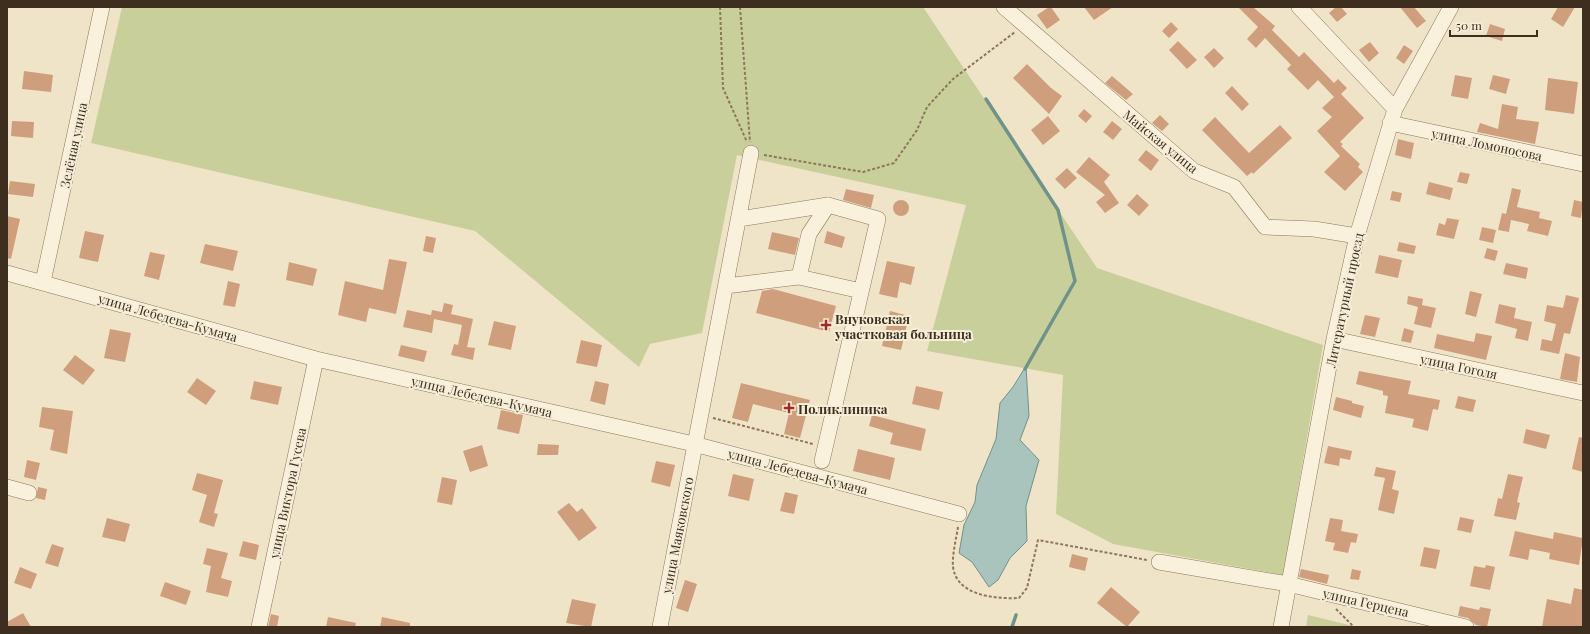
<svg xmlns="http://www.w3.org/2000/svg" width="1590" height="634" font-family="'Playfair Display',serif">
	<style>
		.green { fill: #c9cf9b }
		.water { fill: #a9c4bc; stroke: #6f938a }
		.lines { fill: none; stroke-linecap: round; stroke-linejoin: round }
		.stream { stroke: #6f938a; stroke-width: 3.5 }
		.building { fill: #cf9f7d }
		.minor-casing { stroke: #8d765c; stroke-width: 16 }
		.path { stroke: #8d765c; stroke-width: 2; stroke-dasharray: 3 2; stroke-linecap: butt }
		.minor { stroke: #faf1dc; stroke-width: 15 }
		.poi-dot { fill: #9e2a2b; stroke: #f7eed8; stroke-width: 1.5 }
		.labels { text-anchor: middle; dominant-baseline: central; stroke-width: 4; stroke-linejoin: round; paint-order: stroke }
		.street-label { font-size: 13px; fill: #3d2e20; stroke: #f7eed8 }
		.poi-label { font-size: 13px; font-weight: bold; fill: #3d2e20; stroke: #f7eed8; text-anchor: start }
	</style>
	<rect width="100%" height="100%" fill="#f0e4c8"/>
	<!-- green -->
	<path class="green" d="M122,7H923L1097,268L1323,345L1283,575L1113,544L1056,514L1063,375L927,351L966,205L737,155L702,333L650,344L639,367L475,231L91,143Z
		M1308,615L1357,627H1306Z"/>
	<!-- water -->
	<path class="water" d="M1026,366L1029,416L1020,440L1039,460L1026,506L1027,541L1010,558L998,580L989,587L972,562L959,553L964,525L975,502L977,485L996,439L1000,403L1013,387Z"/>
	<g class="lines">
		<!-- stream -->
		<path class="stream" d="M986,99L1058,210L1075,281L1025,369
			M1012,627L1016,615"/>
	</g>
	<!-- building -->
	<path class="building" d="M1049,7H1051L1060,20L1047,29L1037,15Z
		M1084,7H1113L1094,20Z
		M1238,7H1253L1275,26L1272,30L1299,57L1304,52L1334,83L1338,79L1347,88L1341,94L1364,118L1340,142L1343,144L1341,146L1360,164L1358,167L1363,172L1345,191L1324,172L1340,156L1317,131L1332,117L1322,108L1334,97L1318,80L1308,90L1287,69L1291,65L1265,38L1256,48L1247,39L1258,27Z
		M1336,7H1341L1347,14L1337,22L1329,13Z
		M1400,7H1414L1426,21L1417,28Z
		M1558,7H1575L1563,27L1551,19Z
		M1171,22L1178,29L1169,38L1162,31Z
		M1490,24L1505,29L1502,41L1486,36Z
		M1178,41L1197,60L1187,69L1169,50Z
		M1370,42L1379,53L1369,62L1359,50Z
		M1404,45L1413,51L1404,64L1396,58Z
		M1214,48L1224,58L1214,68L1204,57Z
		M1027,64L1051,88L1062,96L1049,114L1013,78Z
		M24,71L53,75L51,92L22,89Z
		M1455,75L1472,78L1468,99L1451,96Z
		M1493,75L1510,79L1506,94L1489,89Z
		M1112,76L1133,94L1126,100L1105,83Z
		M1548,78L1578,82L1574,114L1545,110Z
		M1232,86L1249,104L1242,111L1225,93Z
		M1502,104L1518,107L1516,119L1539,122L1535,144L1477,132L1480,123L1498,129Z
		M1084,109L1092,116L1086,123L1078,116Z
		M1160,115L1169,124L1162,131L1152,123Z
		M1048,116L1060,131L1043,145L1031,130Z
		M1215,117L1249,153L1280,125L1292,138L1253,174L1252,172L1247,176L1202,130Z
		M12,121L34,122L33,138L11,136Z
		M1112,121L1122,129L1113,140L1103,132Z
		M1398,139L1414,143L1411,159L1395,155Z
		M1146,150L1159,160L1151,171L1138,160Z
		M1089,157L1110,175L1104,182L1119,203L1105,213L1096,202L1105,195L1076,172Z
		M1067,168L1077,178L1065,189L1055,179Z
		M1460,172L1470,174L1467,184L1457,182Z
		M10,181L35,184L33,197L8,194Z
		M1429,182L1453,188L1450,200L1426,194Z
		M1512,188L1521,190L1517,207L1540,212L1539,218L1552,221L1548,236L1527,231L1529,224L1511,220L1509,232L1498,230L1502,213L1506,214Z
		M846,189L874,195L871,208L843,200Z
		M1392,191L1402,193L1400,202L1390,200Z
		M1137,194L1149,205L1139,216L1127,205Z
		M1574,200L1583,202L1581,218L1571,216Z
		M893 208a8 8 0 1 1 16 0a8 8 0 1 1-16 0Z
		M7,216L20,219L11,259L7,258Z
		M1447,218L1459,220L1454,239L1436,235L1439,223L1445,225Z
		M1482,227L1496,230L1493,243L1479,240Z
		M85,231L104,235L98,262L79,258Z
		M827,231L845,237L842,248L824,243Z
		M772,232L799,238L795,255L768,249Z
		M426,236L436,238L433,253L423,251Z
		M1399,242L1416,246L1414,254L1397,251Z
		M205,244L238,251L233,271L200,263Z
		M1487,248L1498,251L1495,261L1484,258Z
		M150,252L165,255L159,280L144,276Z
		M1379,255L1402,260L1398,278L1375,273Z
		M389,259L407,262L396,314L369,308L366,322L338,315L345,281L383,290Z
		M887,261L915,267L911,285L900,282L897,298L879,294Z
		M289,262L317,269L313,286L286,280Z
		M1506,263L1528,268L1526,279L1503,274Z
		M228,281L240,284L235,307L223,305Z
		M773,289L836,306L829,332L756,313L762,291Z
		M1470,291L1482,294L1476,317L1465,314Z
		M1566,295L1579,298L1570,334L1564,333L1559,354L1540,350L1542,339L1552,341L1556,324L1544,321L1547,305L1563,308Z
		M1408,296L1423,299L1422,305L1436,308L1431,328L1414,324L1418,307L1407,304Z
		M444,303L453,305L451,314L473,319L467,347L475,348L473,360L451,355L454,344L458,345L462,325L434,319L432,333L403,327L407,310L431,315L432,310L442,312Z
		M1499,304L1516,308L1514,318L1532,322L1528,341L1515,338L1517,329L1495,323Z
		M890,311L909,316L901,350L882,346Z
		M1365,315L1380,318L1375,337L1360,334Z
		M494,321L516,326L511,350L488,345Z
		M1404,328L1414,331L1411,343L1401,341Z
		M110,329L131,333L125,362L104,358Z
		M1476,333L1492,336L1486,360L1434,348L1437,334L1474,342Z
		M581,340L602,345L597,367L576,363Z
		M401,345L427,351L424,362L398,356Z
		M1565,353L1580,357L1577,382L1560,379Z
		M75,355L95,370L83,385L63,370Z
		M1359,371L1411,381L1408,394L1440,400L1438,410L1433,409L1428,431L1412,427L1414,419L1385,413L1388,396L1383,395V391L1356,384Z
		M197,378L216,391L206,405L187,392Z
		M254,381L282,387L278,405L250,399Z
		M595,381L609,384L605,405L590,401Z
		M741,383L810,400L800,438L784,434L789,413L753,404L748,422L732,418Z
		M916,386L943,392L939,410L912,404Z
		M1458,396L1476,400L1473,412L1455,408Z
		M1336,397L1352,401V403L1364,406L1361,418L1333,410Z
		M42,407L73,411L67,454L50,450L54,430L39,427Z
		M501,410L523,415L519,434L497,429Z
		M872,415L926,429L921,451L890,444L893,433L869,426Z
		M1526,429L1550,435L1546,449L1523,443Z
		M1579,437L1583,438V472L1572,469Z
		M538,444L559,445L558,455H537Z
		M482,445L488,466L470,472L463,451Z
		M1328,446L1352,451L1350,460L1340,458L1339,466L1324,463Z
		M858,449L895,458L890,480L853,471Z
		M27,460L40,463L36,480L24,477Z
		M656,461L675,465L670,487L651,482Z
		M1376,467L1396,471L1392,489L1399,491L1394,514L1378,510L1385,478L1374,476Z
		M197,473L223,480L214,513L218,514L214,527L199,522L207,495L192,490Z
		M733,474L754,479L749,501L728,496Z
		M1508,474L1523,477L1517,502L1520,503L1516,520L1494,516L1498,498L1502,499Z
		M442,477L457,480L452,505L437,502Z
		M38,487L47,489L45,500L36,498Z
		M785,492L798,495L794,514L780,511Z
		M569,503L577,512L582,508L597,528L579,541L557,512Z
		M1460,517L1474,520L1471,533L1457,530Z
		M107,518L130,524L125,542L102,537Z
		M1330,518L1343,520L1341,531L1358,534L1356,543L1351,542L1348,553L1333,550L1335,543L1325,541Z
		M1515,531L1553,539L1554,532L1583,538L1579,565L1549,559L1550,553L1530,549L1528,560L1509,556Z
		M243,541L259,545L256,560L239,556Z
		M52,544L64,548L58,567L45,563Z
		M1424,547L1440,550L1436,569L1420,566Z
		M207,548L228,553L221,578L232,581L228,597L206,592L211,566L203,564Z
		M1072,554L1088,558L1085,571L1069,567Z
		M1486,565L1495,567L1490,590L1470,586L1474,566L1485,568Z
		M20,567L37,574L31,589L14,583Z
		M1301,569L1329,575L1327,584L1299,577Z
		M1352,569L1361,571L1359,580L1350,579Z
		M685,580L697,584L688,612L676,608Z
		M165,582L191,591L186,605L160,596Z
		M1111,587L1140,612L1127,627L1097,603Z
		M1574,588L1583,590V627H1542L1547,599L1571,604Z
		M572,599L596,604L591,627L566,623Z
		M1460,606L1479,610L1480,607L1491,609L1487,627L1476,625L1468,618L1458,616Z
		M23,613L31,627H7V622Z
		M271,614L279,616L277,627H268Z
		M328,617L356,623L355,627H326Z
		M382,617L410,623V627H380Z"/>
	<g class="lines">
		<defs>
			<path id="minor" d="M1004,7L1194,171L1234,187L1265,227L1314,229L1357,236
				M1299,7L1395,109
				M1390,123L1583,164
				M739,219L828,205L878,219L822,461
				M7,273L316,359L694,444L959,514
				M799,277L809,234L828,205
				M43,282L102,7
				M726,286L799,277L861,291
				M1334,339L1583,393
				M7,487L29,493
				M1159,562L1288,584L1466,627
				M259,627L316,359
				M660,627L751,153
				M1281,627L1334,339L1357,236L1395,109L1451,7"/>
		</defs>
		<!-- minor casing -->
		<use href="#minor" class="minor-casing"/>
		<!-- path -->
		<path class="path" d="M720,7L723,88L747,142
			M740,7L750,142
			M764,155L863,172L894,163L917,130L927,107L953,79L1015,32
			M713,418L813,444
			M958,527C956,540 952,555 953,567C957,596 995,599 1019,598L1027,588L1038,540L1147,560
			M1336,609L1354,627"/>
		<!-- minor -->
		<use href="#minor" class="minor"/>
	</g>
	<!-- markers -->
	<g class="poi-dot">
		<path d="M824 319h4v4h4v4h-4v4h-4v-4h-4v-4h4z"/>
		<path d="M787 402h4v4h4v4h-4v4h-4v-4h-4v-4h4z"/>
	</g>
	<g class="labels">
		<!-- street labels -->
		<g class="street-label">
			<text transform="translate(1161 141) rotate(39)">Майская улица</text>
			<text transform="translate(1487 144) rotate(12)">улица Ломоносова</text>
			<text transform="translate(73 145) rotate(-78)">Зелёная улица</text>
			<text transform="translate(1344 300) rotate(-78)">Литературный проезд</text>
			<text transform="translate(168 317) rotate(16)">улица Лебедева-Кумача</text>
			<text transform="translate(1459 366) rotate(12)">улица Гоголя</text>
			<text transform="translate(482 396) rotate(13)">улица Лебедева-Кумача</text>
			<text transform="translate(798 471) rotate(15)">улица Лебедева-Кумача</text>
			<text transform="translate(287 493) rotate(-78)">улица Виктора Гусева</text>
			<text transform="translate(677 535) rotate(-79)">улица Маяковского</text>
			<text transform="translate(1366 602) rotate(13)">улица Герцена</text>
		</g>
		<!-- poi labels -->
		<g class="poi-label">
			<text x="835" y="318">Внуковская<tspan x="835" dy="15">участковая больница</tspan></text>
			<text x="798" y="408">Поликлиника</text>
		</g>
	</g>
	<!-- border -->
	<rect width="1590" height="634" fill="none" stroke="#3d2e20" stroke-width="16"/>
	<!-- scale -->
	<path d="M1450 30v6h87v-6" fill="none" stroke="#3d2e20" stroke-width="2"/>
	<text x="1456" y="30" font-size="12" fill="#3d2e20" stroke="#f7eed8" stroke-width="3" paint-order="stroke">50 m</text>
</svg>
